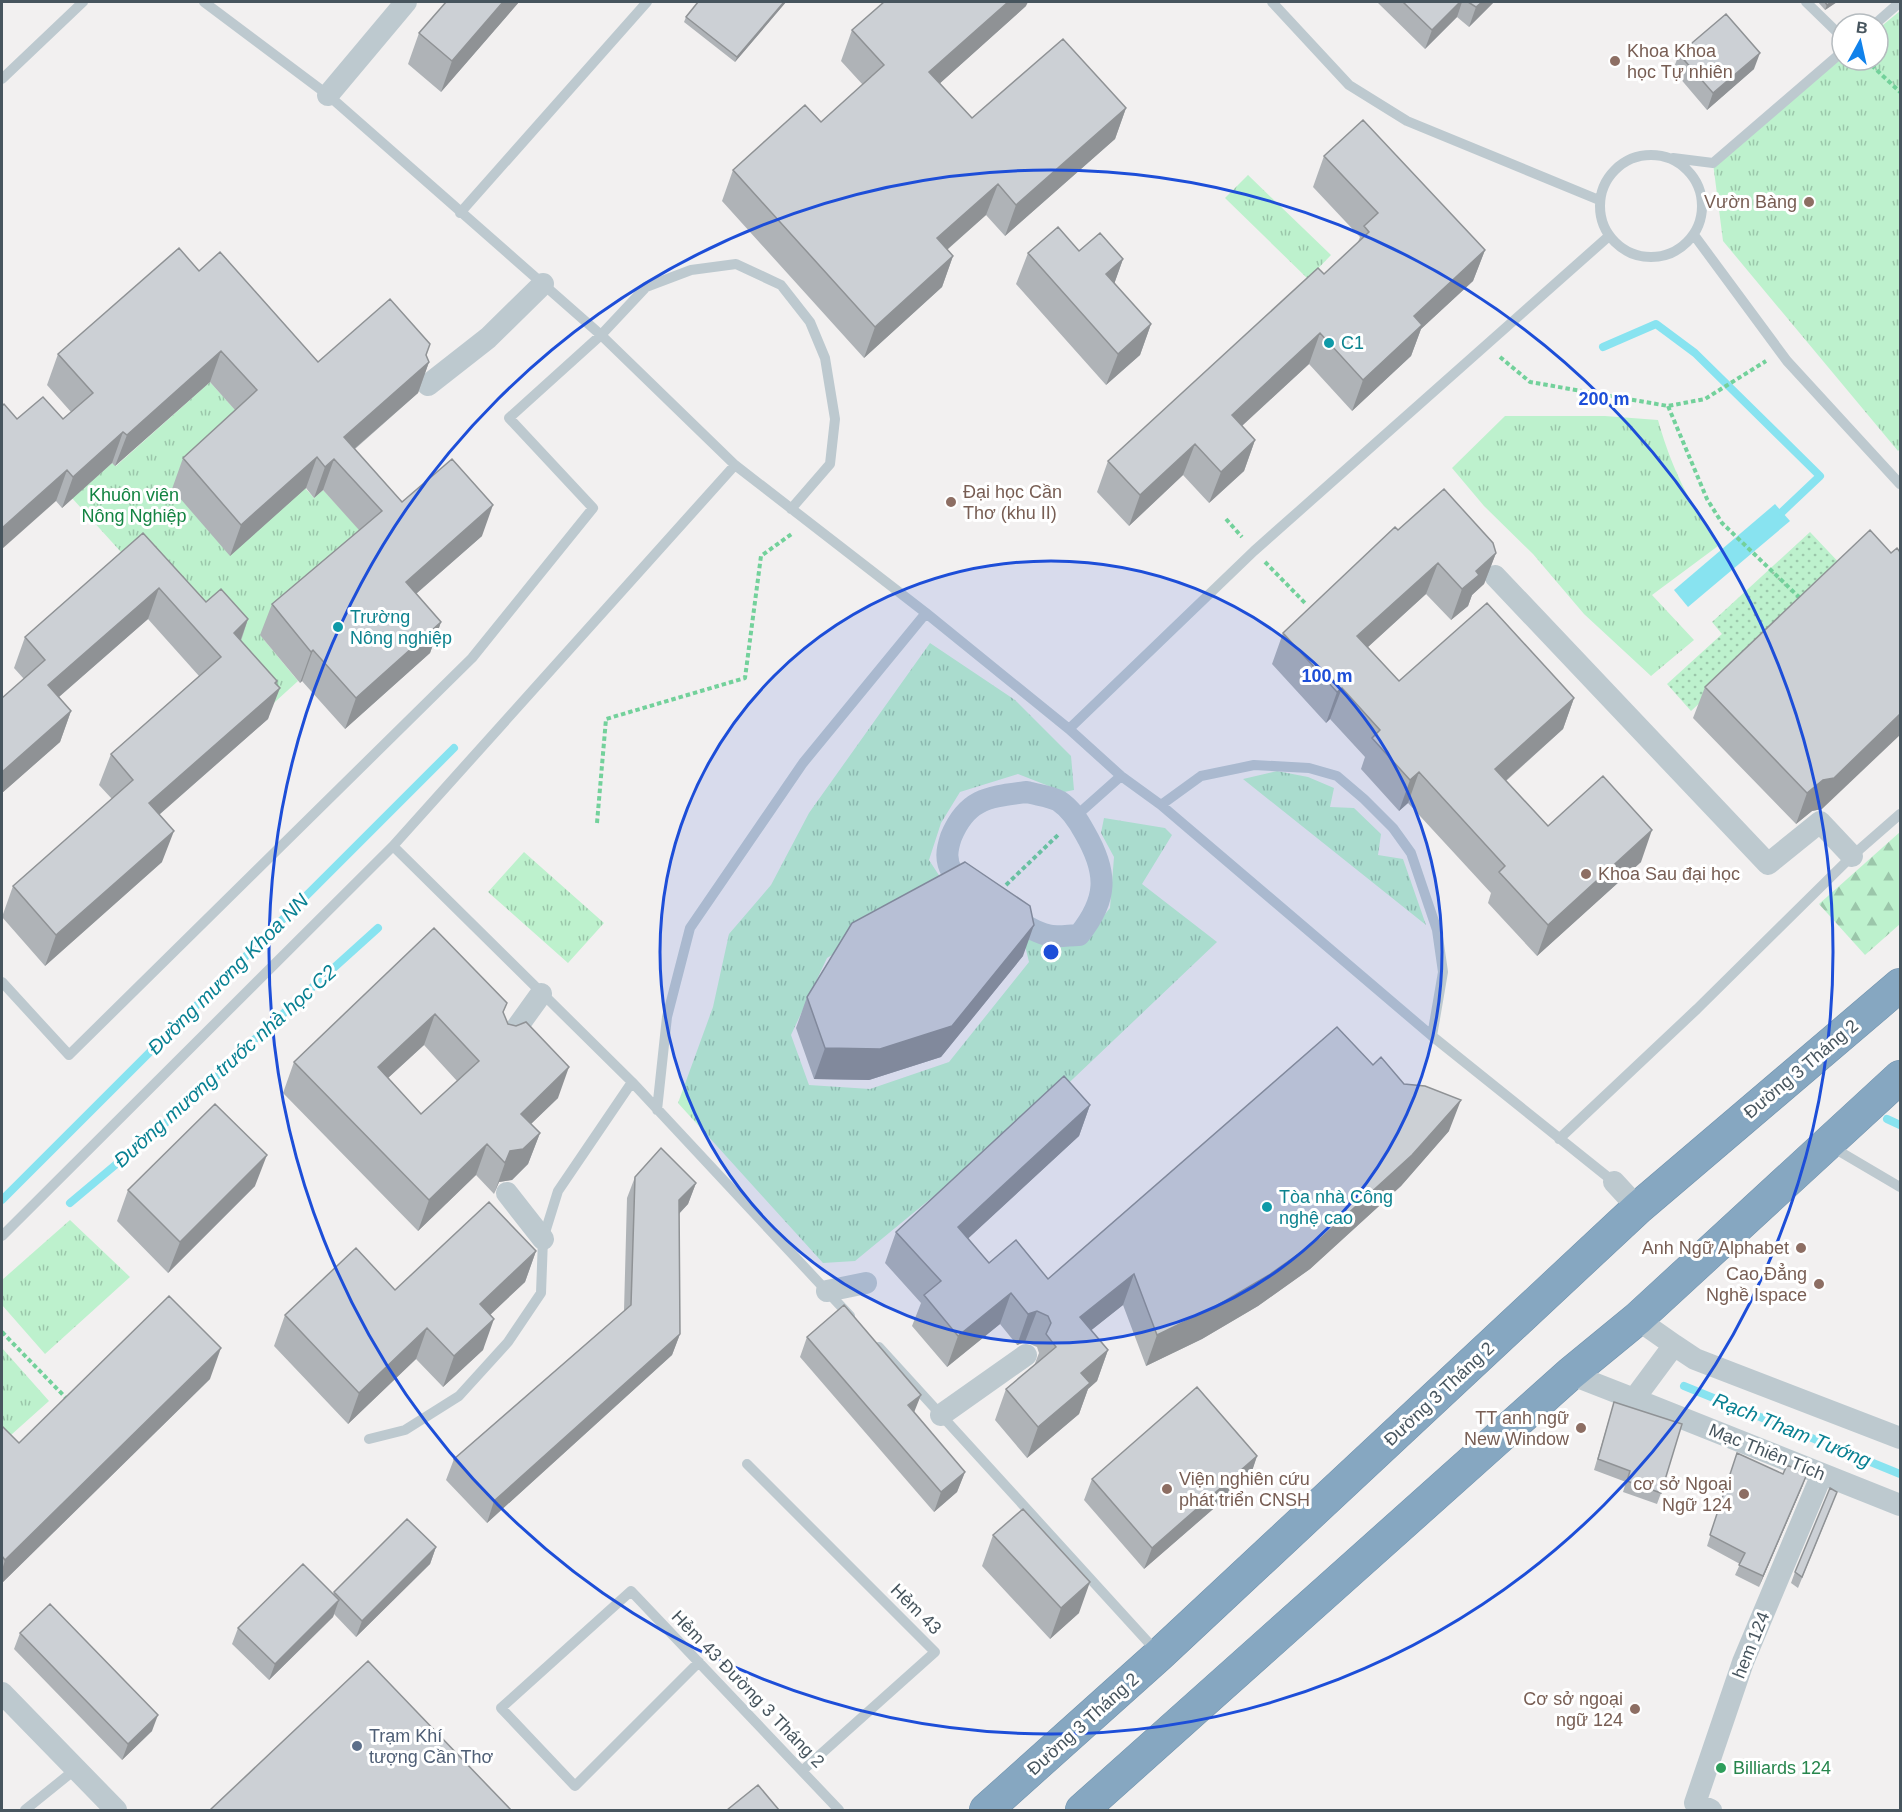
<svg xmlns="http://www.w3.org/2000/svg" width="1902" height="1812" font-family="Arial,sans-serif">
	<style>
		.grass { fill: url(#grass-dots) }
		.forest { fill: url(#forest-firs) }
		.park { fill: url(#park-tufts) }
		.water { fill: #88e3f0 }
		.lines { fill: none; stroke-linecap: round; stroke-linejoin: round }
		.stream { stroke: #88e3f0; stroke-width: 8 }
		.highway-casing { stroke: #7192ac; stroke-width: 34 }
		.path { stroke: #73d19b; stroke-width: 4; stroke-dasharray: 4.5 3; stroke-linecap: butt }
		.lane { stroke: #bdc9cf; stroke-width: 10 }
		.street { stroke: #bdc9cf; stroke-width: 22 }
		.highway { stroke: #86a7c1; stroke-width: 33 }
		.wall { fill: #afb3b7; fill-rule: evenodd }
		.shaded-wall { fill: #8f9295 }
		.building { fill: #ccd0d5; stroke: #8f9295; stroke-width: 1.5; fill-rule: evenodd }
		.ring { fill: none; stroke: #1d4ed8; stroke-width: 3 }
		.education-dot { fill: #8d6e63; stroke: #fff; stroke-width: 2 }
		.culture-dot { fill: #0f9aa8; stroke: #fff; stroke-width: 2 }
		.service-dot { fill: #5c6f8a; stroke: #fff; stroke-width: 2 }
		.leisure-dot { fill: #2e9e5b; stroke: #fff; stroke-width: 2 }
		.labels { text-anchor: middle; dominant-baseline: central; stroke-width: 6; stroke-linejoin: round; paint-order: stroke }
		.education-label { font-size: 18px; fill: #785e54; stroke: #fff; text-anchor: end }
		.culture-label { font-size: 18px; fill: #0d838f; stroke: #fff; text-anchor: start }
		.park-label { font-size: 18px; fill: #138442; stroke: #fff }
		.street-label { font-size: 18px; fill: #47555e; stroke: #fff }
		.service-label { font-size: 18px; fill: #4e5e75; stroke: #fff; text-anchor: start }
		.leisure-label { font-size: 18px; fill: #27864d; stroke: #fff; text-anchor: start }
		.water-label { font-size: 20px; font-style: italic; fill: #088092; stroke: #fff }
		.centre { fill: #1d4ed8; stroke: #fff; stroke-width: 3 }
		.ring-label { font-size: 18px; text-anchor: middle; font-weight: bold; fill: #1d4ed8; stroke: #fff; stroke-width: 6; stroke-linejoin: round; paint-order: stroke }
	</style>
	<defs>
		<pattern id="grass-dots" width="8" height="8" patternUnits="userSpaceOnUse" patternTransform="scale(1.5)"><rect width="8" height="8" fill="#bdf1cd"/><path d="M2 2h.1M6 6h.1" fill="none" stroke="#9bc6aa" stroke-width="1.8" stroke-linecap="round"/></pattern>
		<pattern id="forest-firs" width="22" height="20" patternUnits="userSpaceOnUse" patternTransform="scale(1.5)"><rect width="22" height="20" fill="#bdf1cd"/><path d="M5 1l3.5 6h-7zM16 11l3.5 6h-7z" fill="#9bc6aa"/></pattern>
		<pattern id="park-tufts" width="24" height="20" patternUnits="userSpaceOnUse" patternTransform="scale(1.5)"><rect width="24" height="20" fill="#bdf1cd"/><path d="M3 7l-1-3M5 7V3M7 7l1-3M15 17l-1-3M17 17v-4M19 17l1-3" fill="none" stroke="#9bc6aa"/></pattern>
	</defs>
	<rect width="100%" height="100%" fill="#f2f0f0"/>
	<!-- grass -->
	<path class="grass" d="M1810,532L1845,569L1691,711L1667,684L1722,634L1712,622Z"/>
	<!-- forest -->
	<path class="forest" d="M1900,832V924L1865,955L1819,904Z"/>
	<!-- park -->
	<path class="park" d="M1900,11V449L1898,451L1723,241L1713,163L1842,58L1878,60V29Z
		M1248,175L1331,255L1308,279L1225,198Z
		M210,382L314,498L323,490L371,542L261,636L298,681L265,711L72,498L112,463L116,466Z
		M1505,416H1605L1658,420C1673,473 1689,500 1718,546L1652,595L1694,640L1651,676L1584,614L1533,554L1484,506L1452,468Z
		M930,643L1015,700L1071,756L1074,790L1064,792L1018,774L960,792L941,823L929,860L946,886L827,958L791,1035L809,1085L870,1089L949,1062L1029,962L1022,933L1084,940L1110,908L1114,857L1101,833L1104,818L1165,828L1172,835L1142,884L1217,942L1054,1097L855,1261L823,1263L678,1103L713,1007L729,934L771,885L809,813Z
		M1277,771L1308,777L1334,788L1330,807L1354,808L1381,834L1378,855L1403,859L1426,925L1243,779Z
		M524,852L604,923L568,963L488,892Z
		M70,1220L130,1277L45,1354L2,1305V1280Z
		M2,1348L49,1401L2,1443Z"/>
	<!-- water -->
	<path class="water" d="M1775,504L1790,521L1688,607L1674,590Z"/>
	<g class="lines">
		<!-- stream -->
		<path class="stream" d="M1603,347L1656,324L1695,353L1820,476L1782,512
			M1887,1119L1900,1125
			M2,1200L454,748
			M70,1203L194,1099L245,1048L378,928
			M1684,1386L1900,1474"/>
		<defs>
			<path id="highway" d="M986,1810L1159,1655L1638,1208L1900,985
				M1082,1810L1570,1374L1637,1319L1900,1077"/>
		</defs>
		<!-- highway casing -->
		<use href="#highway" class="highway-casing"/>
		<!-- path -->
		<path class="path" d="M1866,60L1900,92
			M1500,357L1530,382L1668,406L1705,399L1766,361
			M1668,406L1707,499L1722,523L1801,599
			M1226,519L1242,537
			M1265,562L1305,603
			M597,823L606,719L745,678L761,556L793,533
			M1006,885L1059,834
			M2,1332L66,1398"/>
		<!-- lane -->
		<path class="lane" d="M204,2L328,95L601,335L735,465L926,613L1069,729L1121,776L1161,805L1432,1036L1614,1182
			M1272,2L1349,85L1407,121L1599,200
			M1806,2L1842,37
			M1875,24L1900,2
			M2,79L83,2
			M1600 206a51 51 0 1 1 102 0a51 51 0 1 1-102 0Z
			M1673,158L1713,163L1842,52
			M460,213L647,2
			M1694,235L1787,361L1900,484
			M1069,729L1254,551L1609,236
			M1161,805L1201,776L1254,765L1309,768L1337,776L1364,799L1393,828L1411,853L1437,930L1443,972L1432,1036
			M1076,816L1121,776
			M393,846L735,465
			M2,982L69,1055L472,658L593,508L509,418L601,335L646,287L691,270L736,264L781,285L810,322L825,358L835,419L830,464L791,509
			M657,1110L667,1017L690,928L803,763L926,613
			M1559,1139L1697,1009L1852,856L1900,814
			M1832,1147L1900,1187
			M2,1236L393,846L632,1082L850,1316
			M879,1347L1158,1653
			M369,1439L405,1430L459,1396L508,1342L541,1293L543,1239L558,1191L632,1082
			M747,1464L935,1652L803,1770
			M699,1662L575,1786L501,1708L631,1591L839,1810
			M25,1810L77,1768"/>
		<!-- street -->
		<path class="street" d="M328,95L406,2
			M428,385L488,338L543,284
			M1495,576L1768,864L1820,822L1852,856
			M1027,792C1037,795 1050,796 1059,801C1071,809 1078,820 1085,833C1108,873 1108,899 1079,935C1069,935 1056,938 1047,935C1027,930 963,889 952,872C945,860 947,849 951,837C967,798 989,797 1027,792Z
			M505,1044L541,994
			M1614,1182L1638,1208
			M507,1193L543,1239
			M827,1291L866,1283
			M1674,1345L1695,1359L1900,1438
			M1570,1374L1634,1399L1674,1345L1637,1319
			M1634,1399L1900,1505
			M941,1415L1026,1355
			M2,1693L116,1810
			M1711,1810L1695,1803L1743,1662L1822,1474"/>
		<!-- highway -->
		<use href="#highway" class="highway"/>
	</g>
	<!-- wall -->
	<path class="wall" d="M519,2L441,92L408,64L419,33Z
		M786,2L735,62L684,22L686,17Z
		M1377,2H1494L1469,27L1457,17L1425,49Z
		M1818,2H1837L1825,10Z
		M1026,6L940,83L972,118L1126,108L1115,139L1005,236L986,215L947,250L953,256L942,287L864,358L722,201L733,170L821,122L863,85L841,61L852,30Z
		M1679,54L1754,69L1707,110L1673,70Z
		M1324,156L1485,250L1473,281L1421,329L1411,356L1352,411L1309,364L1242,426L1255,440L1244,471L1209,503L1183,475L1129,526L1097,492L1108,461L1324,274L1358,242L1360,237L1313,187Z
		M1079,251L1123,259L1114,284L1151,324L1140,355L1106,385L1016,284L1028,253Z
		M199,271L318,362L426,356L429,362L418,393L355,449L402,502L482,536L416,594L441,622L430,653L345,729L302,681L300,683L260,635L272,604L359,530L323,490L314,498L306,488L230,556L172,489L183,458L235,410L210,382L115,466L112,463L62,508L56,501L17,419H63L71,412L47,385L58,354Z
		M1398,530L1496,553L1484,584L1472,595L1468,606L1451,620L1426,594L1368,647L1399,681L1574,698L1563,729L1506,781L1548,826L1641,862L1537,956L1488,903L1491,893L1408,803L1399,811L1361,769L1365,757L1330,719L1326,723L1272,664L1283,633Z
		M143,533L206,602L248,619L241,641L277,681L268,719L159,815L162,862L45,966L2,917L13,886L112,799L99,785L111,754L199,676L148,619L59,697L71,711L60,742L2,793V698L24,679L14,668L25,637Z
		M1705,687L1822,809L1812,811L1796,824L1693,718Z
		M434,928L507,1003L503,1013L508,1024L558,1098L531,1124L540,1133L528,1164L512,1180L499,1182L494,1194L476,1175L418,1231L283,1093L294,1062ZM424,1045L457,1081L421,1114L388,1078Z
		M1023,956L941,1057L869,1080L814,1079L796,1028L807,997Z
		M1373,1065L1404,1084L1449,1131L1401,1186L1310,1269L1258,1306L1202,1339L1146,1366L1123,1305L1091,1330L1108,1350L1097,1381L1088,1389L1079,1414L1027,1458L995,1420L1006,1389L1034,1366L1039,1353L1037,1347L1025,1342L1017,1345L1000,1324L947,1367L912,1326L921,1303L885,1263L896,1232L1090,1105L1079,1136L968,1238L989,1263L1048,1279Z
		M635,1177L696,1183L688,1204L679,1214L680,1334L672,1355L487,1523L446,1480L454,1459L624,1311L627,1198Z
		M255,1186L168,1273L117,1221L128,1190Z
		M536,1251L525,1282L490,1314L483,1350L443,1387L416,1359L348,1424L274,1346L285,1315L395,1290Z
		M807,1337L914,1412L965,1472L957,1492L934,1512L800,1357Z
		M210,1379L2,1583V1426L19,1443Z
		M1614,1402L1661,1493L1657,1504L1623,1492L1626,1482L1594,1470Z
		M1737,1453L1803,1485L1759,1587L1735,1575L1740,1564L1707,1546Z
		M1257,1456L1250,1477L1144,1569L1084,1500L1092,1479Z
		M1833,1503L1798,1588L1791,1583L1795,1572Z
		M993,1535L1079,1613L1050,1639L982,1566Z
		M436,1547L430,1564L356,1637L334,1614L333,1617L269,1680L232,1644L238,1628L333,1595L334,1592Z
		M20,1633L152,1731L122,1760L14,1649Z"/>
	<!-- shaded-wall -->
	<path class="shaded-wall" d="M503,2H519L441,92L452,61Z
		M784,2H786L735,62L737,57Z
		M1008,2H1028L1026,6L918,103L929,72Z
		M1460,2H1462L1457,17L1425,49L1432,30Z
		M1482,2H1494L1469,27L1476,7Z
		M1832,2H1837L1825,10L1827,5Z
		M1760,53L1754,69L1707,110L1713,93Z
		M1126,108L1115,139L1005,236L1016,205Z
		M998,184L986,215L925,269L937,238Z
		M1485,250L1473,281L1421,329L1411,356L1352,411L1363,380L1414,316Z
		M953,256L942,287L864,358L875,327Z
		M1123,259L1112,290L1106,274Z
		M1151,324L1140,355L1106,385L1118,354Z
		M1320,333L1309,364L1220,446L1232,415Z
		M221,351L210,382L115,466L127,435Z
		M429,362L418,393L338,463L344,437Z
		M123,432L112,463L62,508L73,477Z
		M1255,440L1244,471L1209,503L1221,472Z
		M1195,444L1183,475L1129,526L1140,495Z
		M317,457L306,488L230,556L241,525Z
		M334,459L323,490L314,498L325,467Z
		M67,470L56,501L2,549V528Z
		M493,505L482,536L394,613L406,582Z
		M1496,553L1484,584L1472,595L1468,606L1451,620L1462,589L1476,571Z
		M1438,563L1426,594L1346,667L1357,636Z
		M159,588L148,619L37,716L48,685Z
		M248,619L237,650L234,633Z
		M441,622L430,653L345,729L356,698Z
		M313,650L302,681L300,683L311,652Z
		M277,681L273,694L280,688L268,719L137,834L149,803Z
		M1342,688L1330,719L1326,723L1337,692Z
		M1574,698L1563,729L1484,800L1495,769Z
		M71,711L60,742L2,793V772Z
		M1900,714V735L1822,809L1812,811L1796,824L1807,793Z
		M1419,772L1408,803L1399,811L1410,780Z
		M1652,830L1641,862L1537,956L1548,925Z
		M174,831L162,862L45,966L56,935Z
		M1034,925L1023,956L941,1057L869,1080L814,1079L825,1048Z
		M435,1014L424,1045L366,1098L378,1067Z
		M569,1067L558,1098L509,1145L521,1114Z
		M1461,1100L1449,1131L1401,1186L1310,1269L1258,1306L1202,1339L1146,1366L1157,1335Z
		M1090,1105L1079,1136L947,1258L958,1227Z
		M540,1133L528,1164L512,1180L499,1182L494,1194L505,1163L510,1151Z
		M487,1144L476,1175L418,1231L429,1200Z
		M267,1155L255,1186L168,1273L180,1242Z
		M696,1183L688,1204L671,1222L679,1200Z
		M536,1251L525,1282L469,1335L480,1304Z
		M1134,1274L1123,1305L1069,1348L1080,1317Z
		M1011,1293L1000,1324L947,1367L958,1336Z
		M1037,1311L1025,1342L1017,1345L1028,1314Z
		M494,1319L483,1350L443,1387L454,1356Z
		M427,1328L416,1359L348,1424L359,1393Z
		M680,1334L672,1355L487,1523L494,1501Z
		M221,1348L210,1379L2,1583V1570L5,1560Z
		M1108,1350L1097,1381L1088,1389L1079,1414L1027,1458L1038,1427L1081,1373Z
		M921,1395L913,1415L908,1405Z
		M1257,1456L1250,1477L1144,1569L1152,1548Z
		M965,1472L957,1492L934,1512L941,1492Z
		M1807,1474L1803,1485L1759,1587L1763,1576Z
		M436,1547L430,1564L356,1637L362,1621Z
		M1090,1582L1079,1613L1050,1639L1061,1608Z
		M339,1600L333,1617L269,1680L275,1664Z
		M158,1715L152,1731L122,1760L128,1744Z"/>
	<!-- building -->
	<path class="building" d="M446,2H503L452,61L419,33Z
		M698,2H784L737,57L686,17Z
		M884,2H1008L929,72L972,118L1063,39L1126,108L1016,205L998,184L937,238L953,256L875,327L733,170L805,105L821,122L884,65L852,30Z
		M1403,2H1460L1432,30Z
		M1468,2H1482L1476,7Z
		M1825,2H1832L1827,5Z
		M1726,14L1760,53L1713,93L1679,54Z
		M1363,120L1485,250L1414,316L1422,325L1363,380L1320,333L1232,415L1255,440L1221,472L1195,444L1140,495L1108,461L1318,268L1324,274L1369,232L1364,226L1378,213L1324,156Z
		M1058,227L1079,251L1100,233L1123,259L1106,274L1151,324L1118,354L1028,253Z
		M179,248L199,271L220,252L318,362L390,299L430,344L426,355L429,362L344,437L402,502L452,459L493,505L406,582L441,622L356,698L313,650L311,652L272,604L382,511L334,459L325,467L317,457L241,525L183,458L257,390L221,351L127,435L123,432L73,477L67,470L2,528V406L4,404L17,419L43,397L63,419L93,393L58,354Z
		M1444,489L1493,543L1496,553L1476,571L1479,575L1462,589L1438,563L1357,636L1399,681L1487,603L1574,698L1495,769L1548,826L1603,776L1652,830L1548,925L1499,872L1505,866L1419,772L1410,780L1372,738L1380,730L1342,688L1337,692L1283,633L1395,527L1398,530Z
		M1870,530L1891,553L1897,548L1900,552V714L1834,778L1823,780L1807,793L1705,687Z
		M143,533L206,602L221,589L248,619L234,633L277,681L275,683L280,688L149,803L174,831L56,935L13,886L133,780L111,754L221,657L159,588L48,685L71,711L2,772V698L45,660L25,637Z
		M965,862L1030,906L1034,925L952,1026L880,1049L825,1048L807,997L852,923Z
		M434,928L507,1003L503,1012L508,1024L516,1026L526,1022L569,1067L521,1114L540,1133L523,1149L510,1151L505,1163L487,1144L429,1200L294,1062ZM435,1014L479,1061L421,1114L378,1067Z
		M1337,1027L1373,1065L1381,1057L1404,1084L1425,1086L1461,1100L1412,1155L1321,1238L1269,1275L1213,1308L1157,1335L1134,1274L1080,1317L1108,1350L1081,1373L1090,1383L1038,1427L1006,1389L1056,1347L1046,1334L1051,1323L1048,1316L1037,1311L1028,1314L1011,1293L958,1336L924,1295L941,1281L896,1232L1064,1076L1090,1105L958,1227L989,1263L1016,1240L1048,1279Z
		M215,1104L267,1155L180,1242L128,1190Z
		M661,1148L696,1183L679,1200L680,1334L494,1501L454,1459L631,1305L635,1177Z
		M489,1202L536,1251L480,1304L494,1319L454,1356L427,1328L359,1393L285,1315L356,1248L395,1290Z
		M169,1296L221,1348L5,1560L2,1556V1426L19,1443Z
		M844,1305L921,1395L908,1405L965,1472L941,1492L807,1337Z
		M1197,1387L1257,1456L1152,1548L1092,1479Z
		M1614,1402L1682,1424L1661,1493L1627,1481L1630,1471L1598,1459Z
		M1737,1453L1783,1474L1787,1465L1807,1474L1763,1576L1739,1565L1745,1553L1710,1535Z
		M1830,1488L1837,1492L1802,1577L1795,1572Z
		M1023,1509L1090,1582L1061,1608L993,1535Z
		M407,1519L436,1547L362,1621L334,1592Z
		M303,1564L339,1600L275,1664L238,1628Z
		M50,1604L158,1715L128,1744L20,1633Z
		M368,1661L511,1810H210Z
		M758,1785L779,1810H727Z"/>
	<!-- distance rings -->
	<circle cx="1051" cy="952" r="391" fill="#1d4ed8" fill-opacity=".12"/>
	<g class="ring">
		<circle cx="1051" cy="952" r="391"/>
		<circle cx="1051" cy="952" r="782"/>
	</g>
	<!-- markers -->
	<g class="education-dot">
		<circle cx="1615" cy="61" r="6"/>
		<circle cx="1809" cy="202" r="6"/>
		<circle cx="951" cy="502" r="6"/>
		<circle cx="1586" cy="874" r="6"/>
		<circle cx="1801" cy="1248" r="6"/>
		<circle cx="1819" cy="1284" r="6"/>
		<circle cx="1581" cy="1428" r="6"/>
		<circle cx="1167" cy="1489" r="6"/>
		<circle cx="1744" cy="1494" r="6"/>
		<circle cx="1635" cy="1709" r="6"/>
	</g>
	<g class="culture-dot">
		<circle cx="1329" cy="343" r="6"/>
		<circle cx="338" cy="627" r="6"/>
		<circle cx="1267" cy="1207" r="6"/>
	</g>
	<circle class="service-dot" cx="357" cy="1746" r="6"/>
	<circle class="leisure-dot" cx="1721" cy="1768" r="6"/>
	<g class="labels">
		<!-- education labels -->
		<g class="education-label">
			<text x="1627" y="51" text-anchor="start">Khoa Khoa<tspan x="1627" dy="21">học Tự nhiên</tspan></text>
			<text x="1797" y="202">Vườn Bàng</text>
			<text x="963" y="492" text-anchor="start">Đại học Cần<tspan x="963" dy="21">Thơ (khu II)</tspan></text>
			<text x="1598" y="874" text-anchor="start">Khoa Sau đại học</text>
			<text x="1789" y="1248">Anh Ngữ Alphabet</text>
			<text x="1807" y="1274">Cao Đẳng<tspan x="1807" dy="21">Nghề Ispace</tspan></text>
			<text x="1569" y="1418">TT anh ngữ<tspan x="1569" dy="21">New Window</tspan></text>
			<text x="1179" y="1479" text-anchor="start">Viện nghiên cứu<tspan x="1179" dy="21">phát triển CNSH</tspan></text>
			<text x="1732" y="1484">cơ sở Ngoại<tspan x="1732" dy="21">Ngữ 124</tspan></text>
			<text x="1623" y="1699">Cơ sở ngoại<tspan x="1623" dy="21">ngữ 124</tspan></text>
		</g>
		<!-- culture labels -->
		<g class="culture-label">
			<text x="1341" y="343">C1</text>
			<text x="350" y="617">Trường<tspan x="350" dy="21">Nông nghiệp</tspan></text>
			<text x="1279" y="1197">Tòa nhà Công<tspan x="1279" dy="21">nghệ cao</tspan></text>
		</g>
		<!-- park labels -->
		<g class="park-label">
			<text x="134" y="495">Khuôn viên<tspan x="134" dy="21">Nông Nghiệp</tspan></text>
		</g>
		<!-- street labels -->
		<g class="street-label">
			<text transform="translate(1801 1069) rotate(-40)">Đường 3 Tháng 2</text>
			<text transform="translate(1439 1394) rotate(-43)">Đường 3 Tháng 2</text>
			<text transform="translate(1767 1452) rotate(22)">Mạc Thiên Tích</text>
			<text transform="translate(916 1609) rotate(45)">Hẻm 43</text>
			<text transform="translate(1751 1645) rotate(-68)">hem 124</text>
			<text transform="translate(748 1689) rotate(46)">Hẻm 43 Đường 3 Tháng 2</text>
			<text transform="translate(1083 1724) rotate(-42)">Đường 3 Tháng 2</text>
		</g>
		<!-- service labels -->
		<g class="service-label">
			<text x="369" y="1736">Trạm Khí<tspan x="369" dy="21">tượng Cần Thơ</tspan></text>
		</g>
		<!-- leisure labels -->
		<g class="leisure-label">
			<text x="1733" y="1768">Billiards 124</text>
		</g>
		<!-- water labels -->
		<g class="water-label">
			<text transform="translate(228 974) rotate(-45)">Đường mương Khoa NN</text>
			<text transform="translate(225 1066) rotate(-42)">Đường mương trước nhà học C2</text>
			<text transform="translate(1792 1430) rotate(22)">Rạch Tham Tướng</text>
		</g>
	</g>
	<circle cx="1051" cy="952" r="9" class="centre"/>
	<g class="ring-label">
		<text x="1604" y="405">200 m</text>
		<text x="1327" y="682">100 m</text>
	</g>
	<!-- border -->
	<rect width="1902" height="1812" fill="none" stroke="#47555e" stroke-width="6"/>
	<!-- north arrow -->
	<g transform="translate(1860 42) rotate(8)"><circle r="28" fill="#ffffff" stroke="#b5bbbf" stroke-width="1.5"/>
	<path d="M0-4.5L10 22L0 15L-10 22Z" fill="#1182eb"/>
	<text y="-9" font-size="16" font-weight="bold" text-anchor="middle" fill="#47555e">B</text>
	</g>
</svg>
